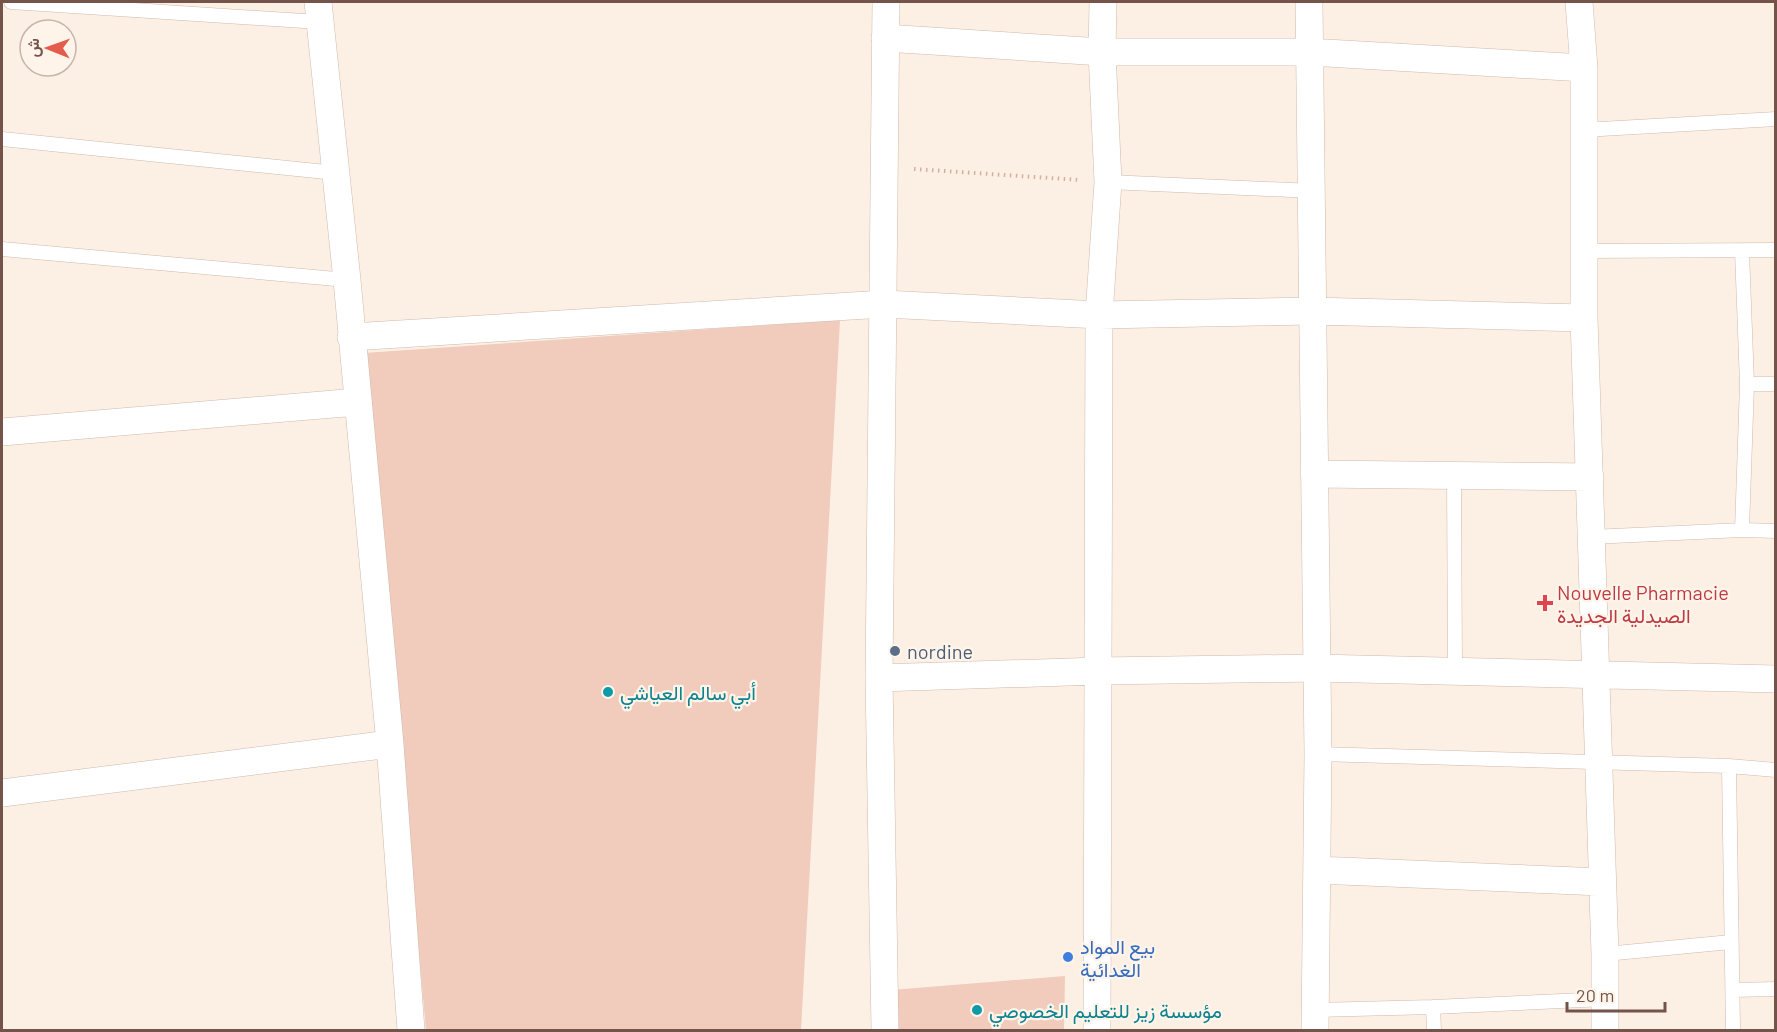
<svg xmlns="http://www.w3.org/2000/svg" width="1777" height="1032" font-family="Barlow,Vazirmatn,sans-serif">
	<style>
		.building { fill: #f1cbbc }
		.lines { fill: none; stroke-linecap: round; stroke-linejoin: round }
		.lane-casing { stroke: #cfb9ae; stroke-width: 15 }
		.street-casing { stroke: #cfb9ae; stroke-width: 28 }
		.path { stroke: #d5ae9f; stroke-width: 4; stroke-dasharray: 1.5 4.5; stroke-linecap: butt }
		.lane { stroke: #fff; stroke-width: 14 }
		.street { stroke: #fff; stroke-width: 27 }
		.health-dot { fill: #e0444e; stroke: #fff4ea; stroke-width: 2 }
		.service-dot { fill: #5c6f8a; stroke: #fff4ea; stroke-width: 2 }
		.culture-dot { fill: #0f9aa8; stroke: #fff4ea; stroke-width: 2 }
		.shop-dot { fill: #3f7fe0; stroke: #fff4ea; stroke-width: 2 }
		.labels { text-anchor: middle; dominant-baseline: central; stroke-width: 4.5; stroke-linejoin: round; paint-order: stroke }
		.health-label { font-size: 20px; fill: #be3a42; stroke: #fff4ea; text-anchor: start }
		.service-label { font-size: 20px; fill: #4e5e75; stroke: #fff4ea; text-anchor: start }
		.culture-label { font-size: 20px; fill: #0d838f; stroke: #fff4ea; text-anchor: start }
		.shop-label { font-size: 20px; fill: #366cbe; stroke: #fff4ea; text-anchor: start }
	</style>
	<rect width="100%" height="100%" fill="#fcf0e4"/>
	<!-- building -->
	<path class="building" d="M840,320L801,1030H426L364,353Z
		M1065,976L1064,1030H889L891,990Z"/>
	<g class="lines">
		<defs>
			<path id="lane" d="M11,2L319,22
				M1583,130L1776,119
				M2,139L336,173
				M1108,182L1313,191
				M2,249L347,280
				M1584,251L1776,250
				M1747,384H1776
				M1454,476L1455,671
				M1742,530L1747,384L1742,251
				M1591,537L1742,530L1776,531
				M1318,754L1729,766L1776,770
				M1729,766L1733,1030
				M1605,954L1731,942
				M1733,990L1776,989
				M1433,1007L1434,1030
				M1315,1010L1433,1007L1604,999"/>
			<path id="street" d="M318,2L347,280L390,744L411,1030
				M1309,2L1318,754L1315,1030
				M1579,2L1584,68V318L1605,954V1030
				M885,38L1102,52H1309L1584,68
				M351,337L884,304L1099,315L1312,311L1584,318
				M2,432L357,402
				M1314,474L1590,477
				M879,678L1099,671L1317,668L1776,679
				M2,793L390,744
				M1317,870L1602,882
				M885,1030L879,678L886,2
				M1097,1030L1099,315L1108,182L1102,52L1103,2"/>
		</defs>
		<!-- lane casing -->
		<use href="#lane" class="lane-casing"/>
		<!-- street casing -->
		<use href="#street" class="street-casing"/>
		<!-- path -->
		<path class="path" d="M914,169L1080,180"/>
		<!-- lane -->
		<use href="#lane" class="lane"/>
		<!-- street -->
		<use href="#street" class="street"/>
	</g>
	<!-- markers -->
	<path class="health-dot" d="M1542 594h6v6h6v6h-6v6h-6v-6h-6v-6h6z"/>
	<circle class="service-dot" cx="895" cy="651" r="6"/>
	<g class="culture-dot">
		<circle cx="608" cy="692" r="6"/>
		<circle cx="977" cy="1010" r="6"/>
	</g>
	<circle class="shop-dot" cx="1068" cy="957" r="6"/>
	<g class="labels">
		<!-- health labels -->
		<g class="health-label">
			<text x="1557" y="592">Nouvelle Pharmacie<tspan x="1557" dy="23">الصيدلية الجديدة</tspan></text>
		</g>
		<!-- service labels -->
		<g class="service-label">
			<text x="907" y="651">nordine</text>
		</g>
		<!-- culture labels -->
		<g class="culture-label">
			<text x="620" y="692">أبي سالم العياشي</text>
			<text x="989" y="1010">مؤسسة زيز للتعليم الخصوصي</text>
		</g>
		<!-- shop labels -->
		<g class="shop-label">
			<text x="1080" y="946">بيع المواد<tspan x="1080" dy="23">الغدائية</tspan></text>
		</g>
	</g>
	<!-- border -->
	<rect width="1777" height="1032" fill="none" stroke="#74544a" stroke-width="6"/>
	<!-- north arrow -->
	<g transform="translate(48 48) rotate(271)"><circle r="28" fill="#fff4ea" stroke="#c7b4aa" stroke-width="1.5"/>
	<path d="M0-4.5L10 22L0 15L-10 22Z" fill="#e45c4b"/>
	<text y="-9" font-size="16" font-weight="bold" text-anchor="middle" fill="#74544a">ش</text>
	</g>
	<!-- scale -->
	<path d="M1567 1002v9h98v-9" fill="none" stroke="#74544a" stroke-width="3"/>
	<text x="1576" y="1002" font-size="18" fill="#74544a" stroke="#fff4ea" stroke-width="4.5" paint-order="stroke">20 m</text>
</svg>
